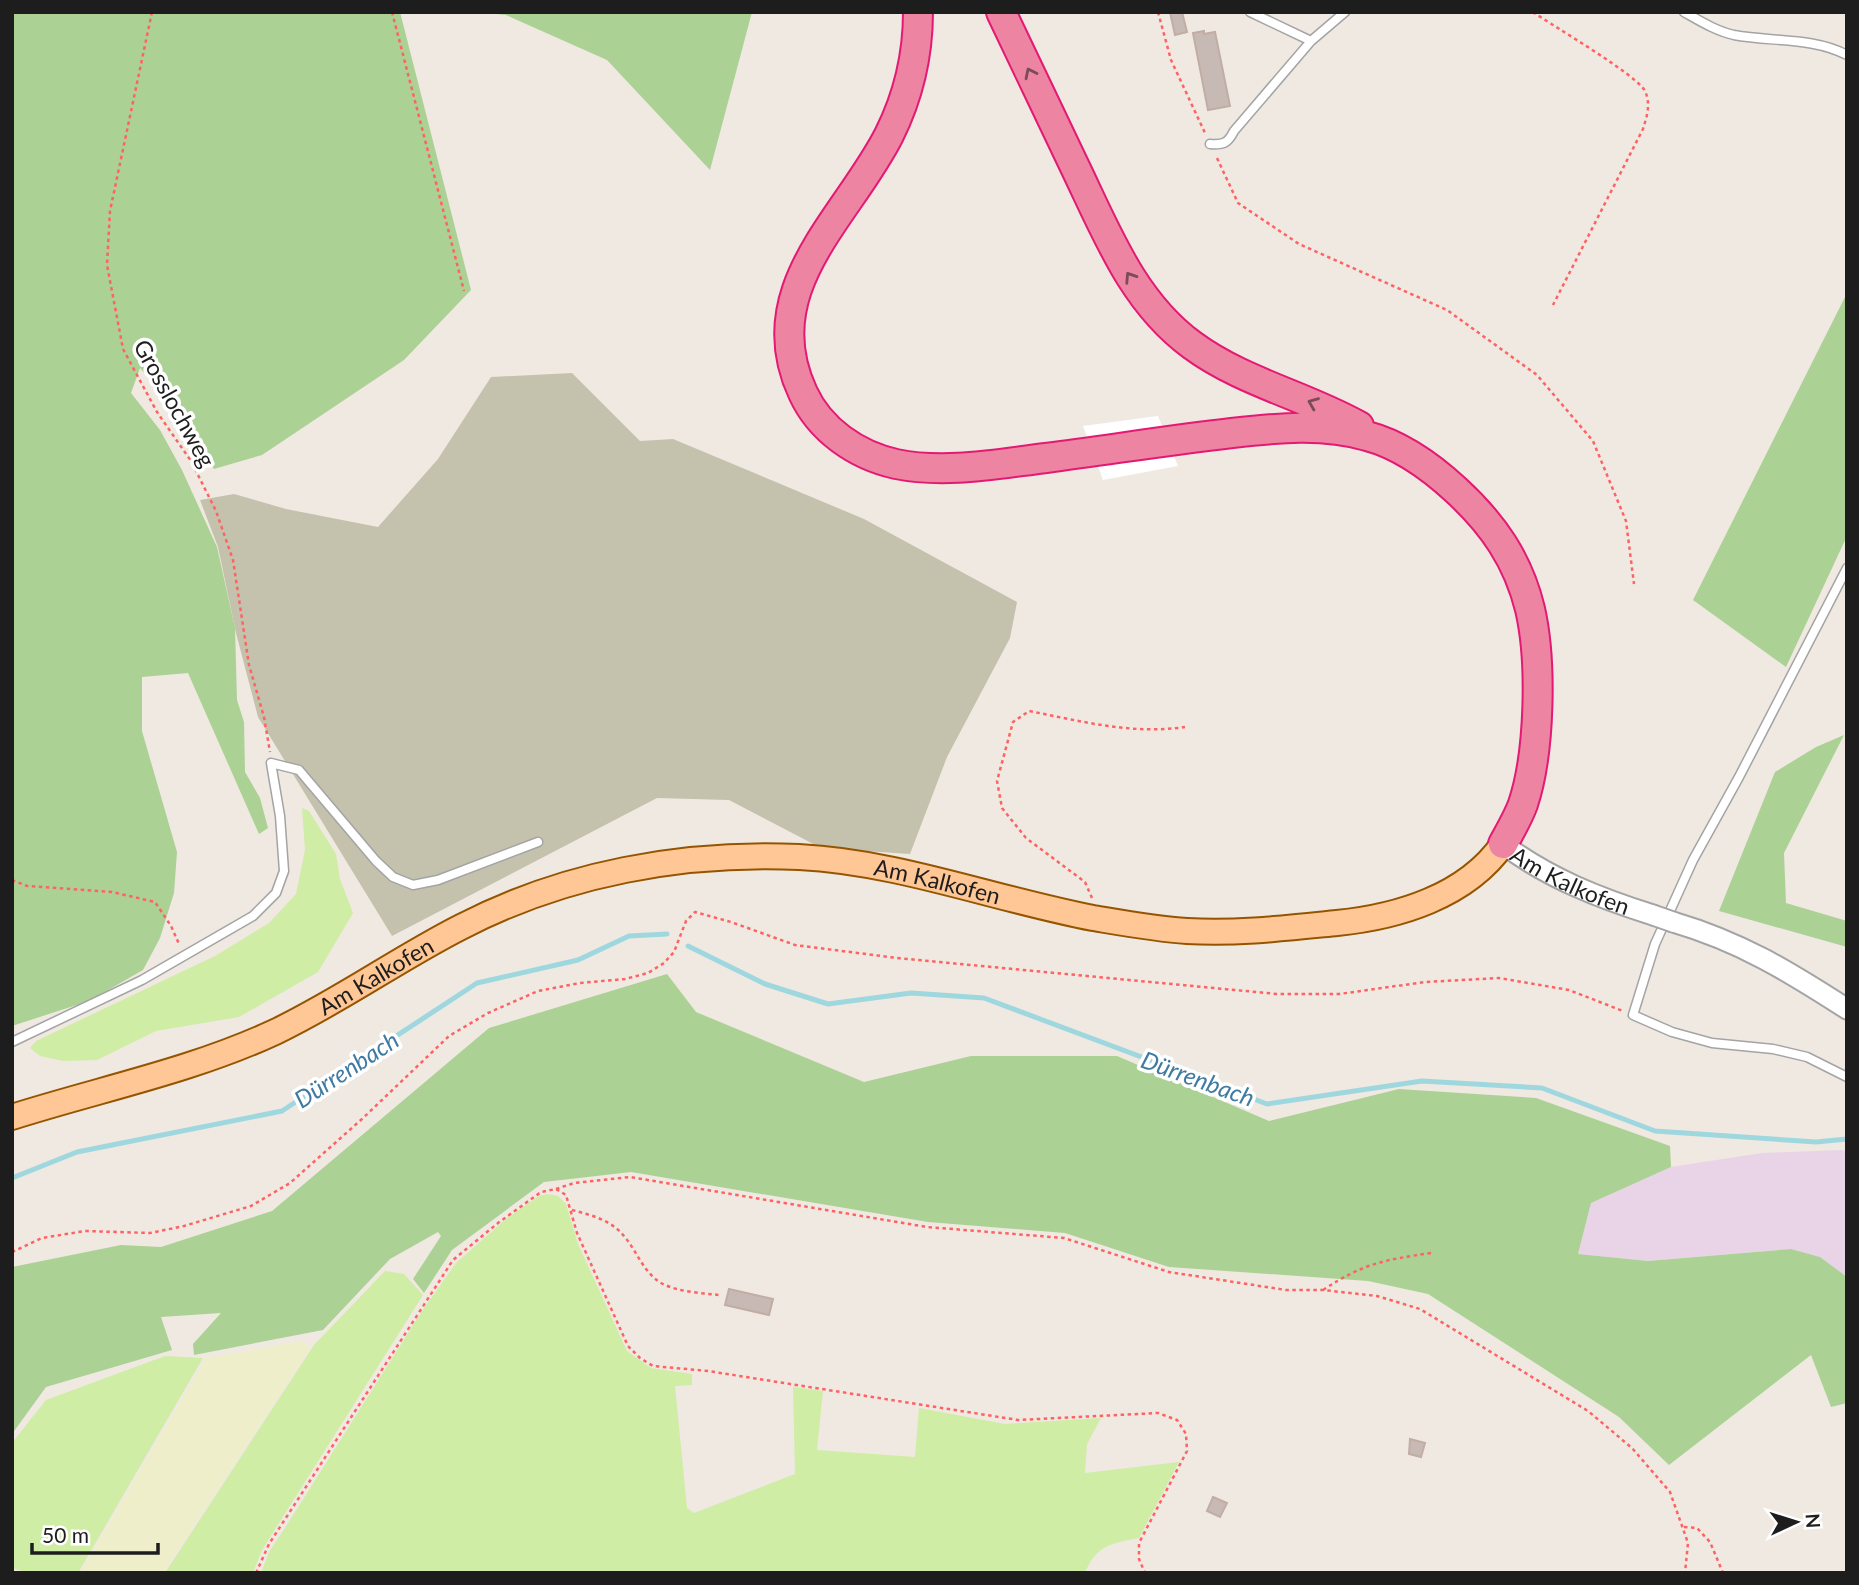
<svg xmlns="http://www.w3.org/2000/svg" width="1859" height="1585" font-family="Lato,sans-serif">
	<style>
		.industrial { fill: #e8d3e7 }
		.construction { fill: #c4c1ad }
		.farmland { fill: #efeecb }
		.grass { fill: #cfeda4 }
		.forest { fill: #acd194 }
		.pier { fill: #fff }
		.lines { fill: none; stroke-linecap: round; stroke-linejoin: round }
		.stream { stroke: #9fd7df; stroke-width: 5 }
		.building { fill: #c7bab5; stroke: #c1ada3; stroke-width: 2 }
		.service-casing { stroke: #a4a4a4; stroke-width: 11 }
		.tertiary-casing { stroke: #a4a4a4; stroke-width: 23 }
		.primary-casing { stroke: #955500; stroke-width: 28 }
		.motorway-casing { stroke: #e31973; stroke-width: 32 }
		.path { stroke: #ff6262; stroke-width: 2.5; stroke-dasharray: 3.5 3.5; stroke-linecap: butt }
		.service { stroke: #fff; stroke-width: 8 }
		.tertiary { stroke: #fff; stroke-width: 19 }
		.primary { stroke: #ffc796; stroke-width: 24 }
		.motorway { stroke: #ec84a2; stroke-width: 28 }
		.tertiary-bridge-casing { stroke: #a4a4a4; stroke-width: 23; stroke-linecap: butt }
		.tertiary-bridge { stroke: #fff; stroke-width: 19 }
		.oneway { stroke: #7a4b59 }
		.labels { text-anchor: middle; dominant-baseline: central; stroke-width: 7; stroke-linejoin: round; paint-order: stroke }
		.street-label { font-size: 23px; fill: #1d1d1d; stroke: #fff }
		.water-label { font-size: 24px; font-style: italic; fill: #3f7aa2; stroke: #fff }
	</style>
	<rect width="100%" height="100%" fill="#efe9e2"/>
	<!-- industrial -->
	<path class="industrial" d="M1842,1150L1847,1152V1277L1820,1257L1791,1249L1648,1261L1578,1254L1591,1203L1671,1167L1762,1153Z"/>
	<!-- construction -->
	<path class="construction" d="M572,373L640,441L673,439L864,519L1017,602L1010,638L947,757L910,854L821,848L729,800L657,798L392,936L258,717L236,633L218,547L200,500L234,494L286,509L378,527L438,459L491,377Z"/>
	<!-- farmland -->
	<path class="farmland" d="M301,1341L311,1347L163,1573H80L206,1358Z"/>
	<!-- grass -->
	<path class="grass" d="M302,808L309,811L336,854L340,879L353,913L318,972L239,1017L156,1031L97,1060L63,1061L40,1056L30,1048L36,1041L215,956L269,923L296,894L305,850Z
		M547,1194L558,1196L566,1204L578,1244L627,1351L651,1368L692,1374V1385L675,1386L687,1508L694,1513L795,1474L793,1387L823,1391L817,1450L915,1457L919,1408L1005,1424L1101,1418L1087,1444L1085,1473L1179,1462L1139,1538C1112,1543 1096,1545 1085,1573H261L269,1552L288,1523L422,1311L456,1263L506,1219L539,1196Z
		M385,1271L404,1274L423,1295L262,1550L253,1573H165L314,1345Z
		M165,1356L203,1358L78,1573H29L12,1568V1443L46,1400Z"/>
	<!-- forest -->
	<path class="forest" d="M12,12H400L471,290L404,360L262,455L214,469L184,417L140,368L131,393L160,430L182,470L217,547L235,628L237,700L244,722L245,772L260,798L268,828L259,834L188,673L142,677V731L177,852L174,893L160,938L143,970L89,1001L12,1026Z
		M477,12H752L710,170L607,60L506,15Z
		M1847,293V536L1786,667L1693,600Z
		M1844,735L1784,853L1786,903L1847,921V947L1719,911L1775,772L1816,747Z
		M667,974L696,1012L864,1082L971,1056H1117L1269,1121L1399,1089L1536,1098L1670,1146L1671,1167L1591,1203L1578,1254L1648,1261L1791,1249L1820,1257L1847,1277V1403L1831,1407L1811,1355L1669,1465L1619,1417L1428,1294L1368,1281L1169,1267L1065,1233L928,1222L631,1172L544,1182L452,1250L424,1293L413,1279L441,1236L438,1232L390,1259L323,1330L194,1355L193,1344L221,1313L161,1317L172,1350L46,1387L12,1434V1267L121,1245L161,1247L272,1211L489,1028Z"/>
	<!-- pier -->
	<path class="pier" d="M1158,416L1178,466L1103,480L1083,426Z"/>
	<g class="lines">
		<!-- stream -->
		<path class="stream" d="M688,946L765,984L828,1004L911,993L984,998L1267,1104L1422,1081L1542,1088L1655,1131L1816,1142L1847,1139
			M12,1178L77,1152L282,1111L477,983L578,960L629,936L667,934"/>
	</g>
	<!-- building -->
	<path class="building" d="M1170,12H1182L1187,32L1175,35Z
		M1204,31V34L1215,32L1230,106L1208,110L1193,33Z
		M729,1289L773,1299L769,1315L725,1305Z
		M1410,1439L1425,1443L1421,1457L1409,1454Z
		M1213,1497L1227,1503L1220,1517L1207,1511Z"/>
	<g class="lines">
		<defs>
			<path id="service" d="M1250,12L1311,41L1345,12
				M1684,12C1700,21 1716,31 1734,35C1771,42 1813,37 1847,55
				M1210,144C1224,145 1228,143 1234,131L1311,41
				M1847,568L1739,777L1693,860L1655,944L1633,1015L1672,1032L1712,1043L1773,1049L1807,1057L1847,1077
				M12,1042L142,980L253,916L276,893L284,871L280,816L271,763L299,770L376,861L393,877L413,885L438,880L538,842"/>
			<g id="tertiary">
				<path id="s1" d="M1503,844C1548,878 1599,898 1653,915"/>
				<path d="M1673,922C1741,942 1788,971 1847,1009"/>
			</g>
			<g id="primary">
				<path id="s2" d="M12,1117C100,1089 191,1071 275,1032C340,1001 398,959 461,927C565,873 683,852 799,857C899,862 994,899 1093,918C1123,923 1156,929 1187,931C1236,934 1287,928 1337,923C1397,917 1466,897 1503,844"/>
			</g>
			<path id="motorway" d="M918,12C918,55 908,97 889,135C847,218 754,289 803,393C820,430 856,455 896,464C945,474 996,464 1046,458C1108,450 1170,440 1232,433C1277,428 1323,423 1367,436C1401,445 1430,466 1456,490C1493,524 1518,560 1530,609C1542,661 1540,753 1523,804C1518,818 1510,831 1503,844
				M1001,12C1025,63 1050,114 1074,165C1106,231 1132,301 1192,345C1242,382 1306,396 1359,426"/>
		</defs>
		<!-- service casing -->
		<use href="#service" class="service-casing"/>
		<!-- tertiary casing -->
		<use href="#tertiary" class="tertiary-casing"/>
		<!-- primary casing -->
		<use href="#primary" class="primary-casing"/>
		<!-- motorway casing -->
		<use href="#motorway" class="motorway-casing"/>
		<!-- path -->
		<path class="path" d="M152,12L110,211L107,265L123,349L157,412L191,461L216,511L233,560L249,665L264,717L270,752
			M392,12L464,291
			M1158,12L1171,60L1205,133
			M1533,12C1553,26 1637,75 1645,91C1651,104 1647,116 1643,129L1553,305
			M1217,158L1238,203L1299,244L1447,310L1537,375L1593,441L1626,521L1634,584
			M12,880L27,886L112,892L155,902L171,926L179,944
			M1092,898L1085,882L1026,838L1002,808L997,781L1013,722L1029,711C1080,721 1133,735 1185,727
			M556,1189L574,1183L630,1177L927,1227L1064,1238L1169,1272L1286,1290H1323L1377,1296L1420,1309L1588,1411L1632,1448L1670,1492L1688,1543L1685,1573
			M572,1210C591,1215 611,1220 624,1236C637,1251 643,1272 661,1283C678,1292 700,1293 719,1295
			M12,1252L42,1238L85,1231L150,1233L184,1226L251,1206L290,1183L362,1119L449,1036L488,1013L538,991L580,983L625,979L648,973L664,963L674,952L686,921L695,912L731,922L795,945L897,958L1277,994H1339L1425,982L1499,978L1569,990L1623,1011
			M1323,1290C1364,1263 1384,1260 1431,1253
			M1684,1527L1697,1528L1710,1542L1723,1573
			M256,1573L269,1544L453,1260L498,1223L541,1192L556,1189L566,1195L577,1233L628,1346L640,1358L653,1366L708,1371L1018,1420L1158,1413L1177,1420L1186,1434L1187,1451L1139,1543V1559L1145,1573"/>
		<!-- service -->
		<use href="#service" class="service"/>
		<!-- tertiary -->
		<use href="#tertiary" class="tertiary"/>
		<!-- primary -->
		<use href="#primary" class="primary"/>
		<!-- motorway -->
		<use href="#motorway" class="motorway"/>
		<defs>
			<path id="tertiary-bridge" d="M1653,915L1673,922"/>
		</defs>
		<!-- tertiary-bridge casing -->
		<use href="#tertiary-bridge" class="tertiary-bridge-casing"/>
		<!-- tertiary-bridge -->
		<use href="#tertiary-bridge" class="tertiary-bridge"/>
	</g>
	<!-- one-way arrows -->
	<defs><path id="oneway-chevron" d="M-2-3.5L2.5 0L-2 3.5" fill="none" stroke-width="1.6" stroke-linecap="round" stroke-linejoin="round" transform="scale(1.75)"/></defs>
	<g class="oneway">
		<use href="#oneway-chevron" transform="translate(1030 73) rotate(-116)"/>
		<use href="#oneway-chevron" transform="translate(1130 277) rotate(-123)"/>
		<use href="#oneway-chevron" transform="translate(1313 403) rotate(-158)"/>
	</g>
	<g class="labels">
		<!-- street labels -->
		<g class="street-label">
			<text transform="translate(175 403) rotate(61)">Grosslochweg</text>
			<text stroke="none"><textPath href="#s1" startOffset="77">Am Kalkofen</textPath></text>
			<text stroke="none"><textPath href="#s2" startOffset="980">Am Kalkofen</textPath></text>
			<text stroke="none"><textPath href="#s2" startOffset="392">Am Kalkofen</textPath></text>
		</g>
		<!-- water labels -->
		<g class="water-label">
			<text transform="translate(346 1069) rotate(-33)">Dürrenbach</text>
			<text transform="translate(1198 1078) rotate(20)">Dürrenbach</text>
		</g>
	</g>
	<!-- border -->
	<rect width="1859" height="1585" fill="none" stroke="#1d1d1d" stroke-width="28"/>
	<!-- north arrow -->
	<g transform="translate(1796 1522) rotate(86)" stroke="#ffffff" stroke-width="5" paint-order="stroke">
	<path d="M0-5L12 26L0 18L-12 26Z" fill="#1d1d1d"/>
	<text y="-10" font-size="19" font-weight="bold" text-anchor="middle" fill="#1d1d1d">N</text>
	</g>
	<!-- scale -->
	<path d="M32 1543v10h126v-10" fill="none" stroke="#1d1d1d" stroke-width="3.5"/>
	<text x="42" y="1543" font-size="21" fill="#1d1d1d" stroke="#ffffff" stroke-width="5" paint-order="stroke">50 m</text>
</svg>
